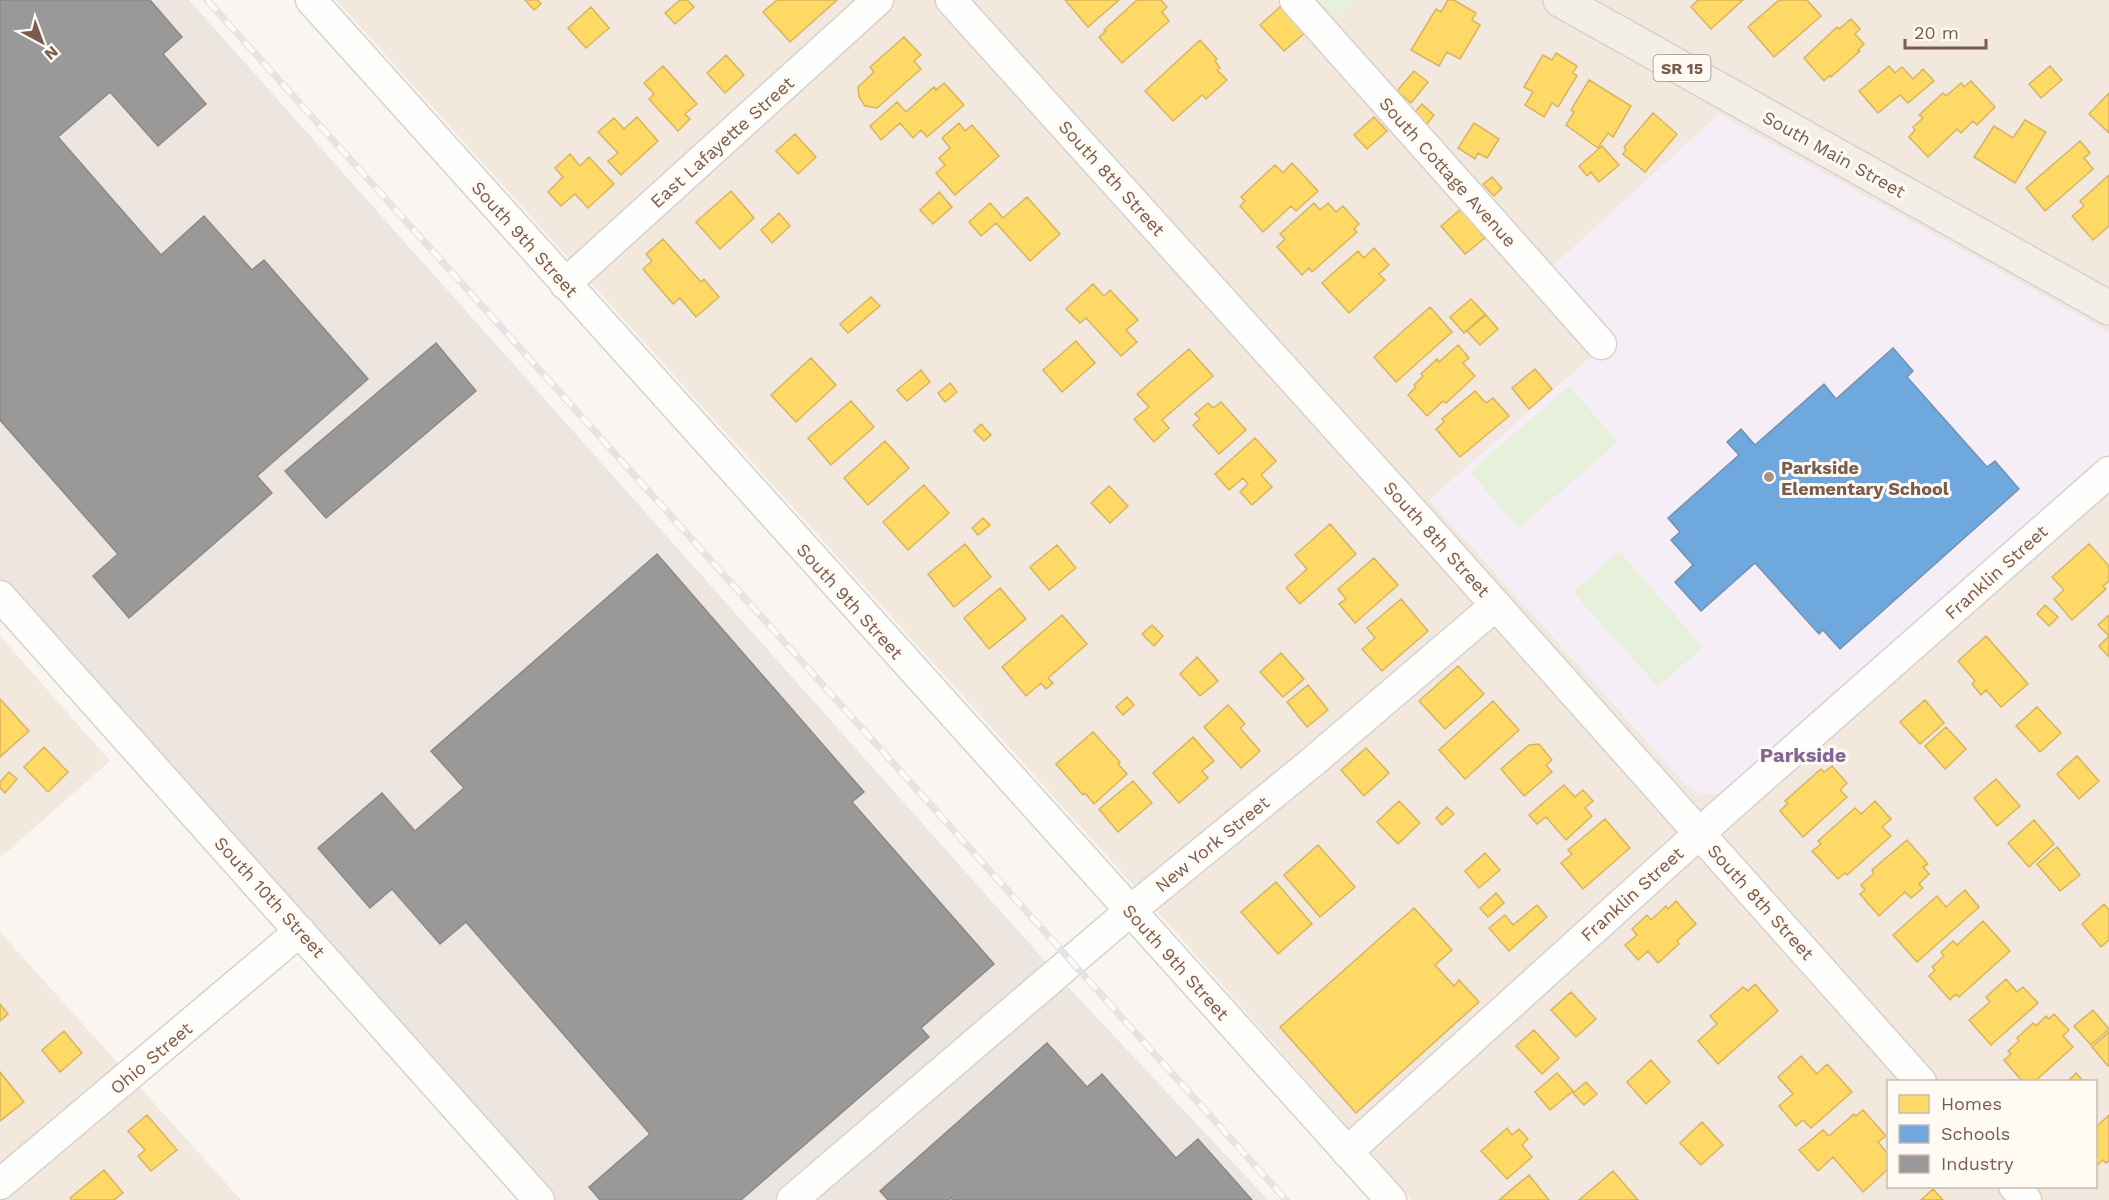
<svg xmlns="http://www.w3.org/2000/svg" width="2109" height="1200" font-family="'Work Sans',sans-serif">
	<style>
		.residential { fill: #f2e8de; fill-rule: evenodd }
		.industrial { fill: #ede5e0 }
		.education { fill: #f6eef6 }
		.green { fill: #e7f0db }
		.homes { fill: #ffd966; stroke: #d7b45e; stroke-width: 1.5 }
		.schools { fill: #6fa8dc; stroke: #7291b1; stroke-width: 1.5 }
		.industry { fill: #999; stroke: #908782; stroke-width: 1.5 }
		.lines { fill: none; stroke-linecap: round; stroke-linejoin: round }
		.minor-casing { stroke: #d7d1cb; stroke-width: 33 }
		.major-casing { stroke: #dad1cc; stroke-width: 36 }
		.minor { stroke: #fefefd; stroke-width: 30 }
		.major { stroke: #f3eee8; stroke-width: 33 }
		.rail-casing { stroke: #e6e3e7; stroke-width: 7 }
		.rail { stroke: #fffaf3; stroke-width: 4.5; stroke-dasharray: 14; stroke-linecap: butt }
		.poi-dot { fill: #a69286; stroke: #fffaf3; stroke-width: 2 }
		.labels { text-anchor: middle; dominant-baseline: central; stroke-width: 6; stroke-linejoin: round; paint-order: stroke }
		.shield { fill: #fffaf3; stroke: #a28b7f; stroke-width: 1.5 }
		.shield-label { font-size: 16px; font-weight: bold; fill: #7a5c4d }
		.street-label { font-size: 18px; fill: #7a5c4d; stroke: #fffaf3 }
		.poi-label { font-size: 18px; font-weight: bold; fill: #7a5c4d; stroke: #fffaf3; text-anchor: start }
		.neighbourhood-label { font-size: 20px; font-weight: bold; fill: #846695; stroke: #fffaf3 }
	</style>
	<rect width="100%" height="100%" fill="#f9f5f0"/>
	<!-- residential -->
	<path class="residential" d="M336,0H1551L2109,313V1200H1412L1169,925ZM1888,1082H2096V1186H1888Z
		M1560,0H2109V307Z
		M0,636L110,761L0,858Z
		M0,932L241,1200H0Z"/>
	<!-- industrial -->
	<path class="industrial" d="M0,0H189L1070,989L1268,1200H552L0,596Z"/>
	<!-- education -->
	<path class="education" d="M1719,114L2109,332V454L1737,786L1721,794L1701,795L1687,786L1429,500L1592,356L1582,313L1546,272Z"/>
	<!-- green -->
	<path class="green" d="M1304,0H1356L1324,23Z
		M1569,386L1618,442L1519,528L1470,472Z
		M1619,551L1703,647L1658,687L1573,592Z"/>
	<!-- homes -->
	<path class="homes" d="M525,0H538L541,4L534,10Z
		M680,0H687L694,7L675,24L665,13Z
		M777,0H837L790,42L763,12Z
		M1065,0H1119L1088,27Z
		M1137,0H1161L1167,7L1162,12L1169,21L1122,63L1099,37L1106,31L1104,30Z
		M1448,0H1454L1476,13L1472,20L1480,25L1460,59L1447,52L1439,66L1411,50L1436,9L1441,12Z
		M1698,0H1743L1711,29L1691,7Z
		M1779,0H1807L1821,16L1774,57L1748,27Z
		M1281,6L1306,32L1284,51L1260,25Z
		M591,7L609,28L586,48L568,28Z
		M1851,19L1860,29L1855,34L1864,44L1858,50L1860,51L1831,77L1830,75L1824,81L1804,58L1837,27L1839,29Z
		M904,37L921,55L914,61L921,69L877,108L865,106L859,97L858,87L874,72L870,67Z
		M1200,40L1217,59L1215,61L1220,68L1217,70L1227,80L1206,99L1202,95L1173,121L1145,91Z
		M1556,53L1577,66L1573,73L1577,76L1558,107L1552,103L1544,117L1525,105L1533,92L1524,87L1543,55L1552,60Z
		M726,55L744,75L725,93L707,73Z
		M663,66L697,104L685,114L690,119L678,131L649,99L654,94L644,83Z
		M1889,66L1895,73L1902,67L1913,79L1923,69L1934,81L1908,103L1900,95L1878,113L1859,91Z
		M2050,66L2062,80L2041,98L2029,84Z
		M1414,71L1428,82L1411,103L1397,91Z
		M1589,80L1631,106L1613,137L1608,133L1598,148L1566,125L1574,112L1571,110Z
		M1971,81L1995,107L1977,125L1973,121L1961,133L1957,129L1928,157L1909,137L1915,130L1913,127L1923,118L1919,115L1943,93L1946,96L1961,83L1964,87Z
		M944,83L964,105L927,137L921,130L913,138L900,123L881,140L870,126L897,102L906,112L934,87L936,90Z
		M2109,93V133L2089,114Z
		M1422,104L1434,115L1426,125L1414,113Z
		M1653,113L1677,134L1645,172L1623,154L1626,150L1624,147Z
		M637,117L658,141L621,175L608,161L618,153L598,132L614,118L624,129Z
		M1374,117L1387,131L1367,149L1354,135Z
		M2025,120L2046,132L2015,183L1974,157L1994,126L2013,138Z
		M959,123L965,131L972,125L999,156L955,195L936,173L945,165L939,158L950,148L942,138Z
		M1474,123L1499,139L1487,158L1478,153L1475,159L1458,148Z
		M795,134L816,157L798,174L776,151Z
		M2080,141L2090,153L2084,158L2093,169L2045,211L2026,188Z
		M1602,146L1619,165L1599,182L1591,172L1587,176L1579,166Z
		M570,154L580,166L589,157L614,184L588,208L575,194L561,206L548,192L563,177L555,168Z
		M1292,163L1318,191L1296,211L1291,206L1263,232L1240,206L1245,201L1241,197L1275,165L1283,173Z
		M2109,175V226L2093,240L2072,216L2084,206L2080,201Z
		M1492,177L1502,188L1494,196L1483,184Z
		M731,191L754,218L720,249L696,222Z
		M939,192L952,207L933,224L920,210Z
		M1027,197L1060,234L1030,261L996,223L981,236L969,222L990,203L1003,218Z
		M1314,203L1320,210L1328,203L1336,212L1343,206L1359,224L1354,229L1357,232L1312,272L1309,268L1302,275L1277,247L1285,239L1280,234Z
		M1461,209L1485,238L1465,254L1441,226Z
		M779,213L790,226L772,243L761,230Z
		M663,239L701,282L704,279L719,297L696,317L680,298L673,304L643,269L652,261L646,254Z
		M1374,248L1389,265L1379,274L1385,280L1349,313L1322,283L1358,251L1364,258Z
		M1093,284L1104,296L1110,290L1138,320L1126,330L1137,342L1121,356L1086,318L1080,323L1066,309Z
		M871,297L880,306L848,333L840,324Z
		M1471,299L1485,314L1464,333L1450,317Z
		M1430,307L1452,332L1396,382L1374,357Z
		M1486,315L1498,329L1480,345L1467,331Z
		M1076,341L1095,363L1062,392L1043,370Z
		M1458,345L1469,358L1463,363L1475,376L1446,403L1443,401L1427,416L1408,395L1416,387L1414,385L1423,376L1421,374L1437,359L1439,362Z
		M1189,349L1213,376L1162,420L1169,428L1154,442L1134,419L1149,407L1137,394Z
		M811,358L836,385L796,422L771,395Z
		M1535,369L1552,389L1529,409L1512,388Z
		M921,370L930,382L907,401L897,390Z
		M950,383L957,392L945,402L938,393Z
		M1475,391L1486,403L1493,398L1509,416L1460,457L1436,429L1444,422L1442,419Z
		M851,401L874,427L831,465L808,438Z
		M1221,402L1246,430L1219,454L1193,425L1200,419L1195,414L1208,403L1213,408Z
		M981,424L991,435L984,441L974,431Z
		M1255,438L1276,461L1261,475L1272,487L1252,505L1240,492L1248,484L1243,478L1229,490L1215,474Z
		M885,441L909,468L868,505L844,478Z
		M924,485L949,513L908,550L883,522Z
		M1109,486L1128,506L1110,523L1091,503Z
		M983,518L990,525L978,535L972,528Z
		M1330,524L1356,554L1300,604L1286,588L1307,569L1295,555Z
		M965,544L991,577L954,607L928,574Z
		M2089,544L2109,566V581L2103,586L2106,589L2072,620L2054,599L2064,590L2052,577Z
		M1057,545L1076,568L1049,590L1030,567Z
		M1374,558L1398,585L1355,623L1339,604L1346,599L1338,589Z
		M1000,588L1026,619L989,649L964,618Z
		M1401,599L1428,631L1382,671L1362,649L1375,638L1367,628Z
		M2045,605L2058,617L2049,626L2037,614Z
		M1062,615L1087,644L1048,678L1053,683L1046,689L1041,683L1026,696L1002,667Z
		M2109,615V657L2099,646L2109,636L2098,625Z
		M1152,625L1163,636L1154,646L1142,634Z
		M1986,636L2028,684L2001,707L1986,690L1981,695L1972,684L1975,681L1958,661Z
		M1281,653L1304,679L1283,697L1260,672Z
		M1197,657L1218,681L1200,696L1180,674Z
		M1458,666L1484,694L1445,729L1419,701Z
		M1308,685L1328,710L1307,727L1287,702Z
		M1127,697L1134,705L1123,715L1116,707Z
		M0,699L29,731L0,757Z
		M1925,700L1944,723L1920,744L1900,722Z
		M1493,701L1519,730L1465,779L1439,750Z
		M1228,705L1245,724L1240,728L1260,751L1241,768L1204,727Z
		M2037,707L2061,733L2040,752L2016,726Z
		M1946,727L1966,749L1945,769L1925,746Z
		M1093,732L1120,762L1118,764L1127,774L1094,804L1085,793L1083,795L1056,764Z
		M1193,737L1214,761L1202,771L1208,778L1179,803L1153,773Z
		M1539,744L1552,760L1546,765L1552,772L1524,796L1501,769L1529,745Z
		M44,747L68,772L48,792L24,767Z
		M1366,748L1389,773L1364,796L1341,770Z
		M2077,756L2099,781L2079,799L2057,774Z
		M1832,766L1847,783L1840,790L1847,797L1803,837L1780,811L1788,803L1785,801L1821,769L1824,772Z
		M9,772L17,779L5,793L0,788V782Z
		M1996,779L2020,806L1997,826L1974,798Z
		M1133,781L1152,803L1118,832L1099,809Z
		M1564,785L1575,797L1583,790L1593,801L1585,808L1592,816L1566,840L1546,817L1537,824L1529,815Z
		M1399,801L1420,823L1398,844L1377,822Z
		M1875,801L1891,819L1882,827L1891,836L1847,875L1845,873L1838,879L1812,851L1821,844L1818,841L1855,808L1861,814Z
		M1447,807L1454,814L1442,825L1436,818Z
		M1605,819L1630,848L1583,889L1561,863L1572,854L1568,850Z
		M2034,820L2054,844L2029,867L2008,843Z
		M1907,840L1928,864L1923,867L1929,874L1919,884L1923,888L1911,898L1905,892L1879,916L1860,894L1865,890L1861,885L1874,873L1872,870Z
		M1318,845L1355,887L1320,917L1284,875Z
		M2057,847L2080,875L2060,891L2037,864Z
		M1485,853L1500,870L1479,888L1465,871Z
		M1276,882L1312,924L1278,954L1241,912Z
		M1965,890L1979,907L1917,962L1893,935L1937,896L1946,907Z
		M1496,893L1504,903L1488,917L1480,908Z
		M1676,901L1696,924L1677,941L1679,944L1658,963L1648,951L1638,960L1625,945L1637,935L1632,929L1647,915L1651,920L1666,906L1668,909Z
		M2104,904L2109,910V940L2101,947L2082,924Z
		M1537,905L1547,917L1509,951L1489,928L1505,915L1513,925Z
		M1414,908L1452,950L1435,965L1454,986L1459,980L1479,1002L1356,1113L1280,1027Z
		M1983,921L2010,951L1959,997L1956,994L1950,1000L1929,976L1935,970L1932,967L1944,956L1941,952L1953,941L1957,945Z
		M2006,979L2017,992L2023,987L2038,1003L1991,1045L1969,1020L1990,1002L1986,997Z
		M1755,984L1778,1011L1718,1064L1698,1041L1717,1024L1710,1016L1743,987L1748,991Z
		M1571,992L1596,1019L1576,1037L1551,1010Z
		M0,1004L8,1014L0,1021Z
		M2093,1010L2109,1029L2091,1045L2074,1026Z
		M2054,1014L2069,1030L2063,1036L2073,1047L2034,1082H2023L2004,1060L2011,1054L2008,1051L2019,1041L2017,1038L2033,1023L2036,1026L2046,1016L2049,1019Z
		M1534,1030L1559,1058L1542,1074L1516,1046Z
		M64,1031L82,1053L60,1072L42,1050Z
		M2109,1032V1066H2108L2092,1047Z
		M1801,1056L1817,1074L1827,1064L1852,1092L1811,1128L1803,1120L1796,1126L1779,1106L1793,1094L1778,1077Z
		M1651,1060L1670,1082L1646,1104L1627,1082Z
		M0,1072L24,1102L0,1121Z
		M1557,1073L1573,1091L1550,1110L1535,1092Z
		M2076,1073L2084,1082H2067Z
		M1586,1082L1597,1094L1584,1105L1573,1093Z
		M1863,1110L1886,1136L1878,1142L1888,1154V1169L1863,1192L1833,1157L1818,1171L1799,1150L1823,1130L1829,1136L1854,1114L1856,1116Z
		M147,1115L177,1150L151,1171L138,1156L145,1150L128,1131Z
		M2109,1115V1161L2106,1163L2103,1160L2096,1166V1127Z
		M1702,1122L1723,1145L1701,1165L1680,1143Z
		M1507,1128L1512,1135L1519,1129L1528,1139L1522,1145L1532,1157L1507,1179L1481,1151Z
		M104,1170L123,1193L114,1200H72L70,1198Z
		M1613,1171L1638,1200H1579Z
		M1529,1175L1549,1200H1499Z
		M1933,1189L1943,1200H1921Z"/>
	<!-- schools -->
	<path class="schools" d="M1893,348L1913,371L1907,377L1987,467L1995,461L2019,489L1840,649L1823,630L1819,634L1755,563L1701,611L1675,582L1693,565L1671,540L1680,532L1668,518L1739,455L1727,442L1741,429L1755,445L1824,384L1836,399Z"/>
	<!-- industry -->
	<path class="industry" d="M0,0H150L182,37L163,54L206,104L158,146L110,92L58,137L161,255L204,216L252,270L264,260L368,379L257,476L272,493L129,618L93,576L118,554L0,420Z
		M436,343L476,391L326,518L285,471Z
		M657,554L864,792L852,802L994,964L921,1028L929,1037L741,1200H600L589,1187L650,1134L466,922L440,944L392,889L370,908L318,848L382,793L415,831L464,788L431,751Z
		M1047,1043L1087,1087L1102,1074L1176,1158L1198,1139L1252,1200H953L951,1198L949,1200H888L880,1191Z"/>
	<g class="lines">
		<defs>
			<path id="minor" d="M311,0L1391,1200
				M951,0L1411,510L1921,1082
				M1295,0L1601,344
				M565,284L878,0
				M0,596L539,1200
				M1347,1152L1721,814L2109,472
				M0,1184L300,931
				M2014,1186L2026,1200
				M792,1200L1130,911L1310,764L1496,605"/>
			<path id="major" d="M1560,0L2109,308"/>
		</defs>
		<!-- minor casing -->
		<use href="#minor" class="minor-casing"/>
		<!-- major casing -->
		<use href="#major" class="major-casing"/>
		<!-- minor -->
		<use href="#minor" class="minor"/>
		<!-- major -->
		<use href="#major" class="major"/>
		<defs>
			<path id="rail" d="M207,0L1286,1200"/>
		</defs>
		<!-- rail casing -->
		<use href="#rail" class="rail-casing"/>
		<!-- rail -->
		<use href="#rail" class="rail"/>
	</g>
	<!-- markers -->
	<circle class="poi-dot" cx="1769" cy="477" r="6"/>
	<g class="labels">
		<!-- shield labels -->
		<rect class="shield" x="1653.5" y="55" width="57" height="26" rx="4.5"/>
		<g class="shield-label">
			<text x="1682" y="68">SR 15</text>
		</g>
		<!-- street labels -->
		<g class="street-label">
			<text transform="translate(722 142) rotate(-42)">East Lafayette Street</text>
			<text transform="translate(1834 154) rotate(29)">South Main Street</text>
			<text transform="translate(1448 172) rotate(48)">South Cottage Avenue</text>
			<text transform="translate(1112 178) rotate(48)">South 8th Street</text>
			<text transform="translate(525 239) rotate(48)">South 9th Street</text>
			<text transform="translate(1437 539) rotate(48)">South 8th Street</text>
			<text transform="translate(1996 572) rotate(-42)">Franklin Street</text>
			<text transform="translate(850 601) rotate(48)">South 9th Street</text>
			<text transform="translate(1212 844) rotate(-39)">New York Street</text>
			<text transform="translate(1632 894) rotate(-42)">Franklin Street</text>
			<text transform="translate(270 897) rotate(48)">South 10th Street</text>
			<text transform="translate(1761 902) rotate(48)">South 8th Street</text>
			<text transform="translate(1176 962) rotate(48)">South 9th Street</text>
			<text transform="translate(151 1058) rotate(-40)">Ohio Street</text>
		</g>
		<!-- poi labels -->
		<g class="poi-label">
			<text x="1781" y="467">Parkside<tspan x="1781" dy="21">Elementary School</tspan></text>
		</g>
		<!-- neighbourhood labels -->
		<g class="neighbourhood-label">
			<text x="1803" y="755">Parkside</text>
		</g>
	</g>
	<!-- legend -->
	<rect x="1887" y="1080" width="210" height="108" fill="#fffaf3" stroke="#cabbb1" stroke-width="1.5"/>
	<rect x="1899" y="1095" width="30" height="18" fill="#ffd966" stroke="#cabbb1" stroke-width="1.5"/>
	<text x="1941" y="1110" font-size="18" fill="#7a5c4d">Homes</text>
	<rect x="1899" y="1125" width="30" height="18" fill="#6fa8dc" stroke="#cabbb1" stroke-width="1.5"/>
	<text x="1941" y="1140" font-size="18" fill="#7a5c4d">Schools</text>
	<rect x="1899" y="1155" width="30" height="18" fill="#999999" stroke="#cabbb1" stroke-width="1.5"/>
	<text x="1941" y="1170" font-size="18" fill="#7a5c4d">Industry</text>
	<!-- north arrow -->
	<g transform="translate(42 42) rotate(139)" stroke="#fffaf3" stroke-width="4.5" paint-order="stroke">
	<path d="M0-4.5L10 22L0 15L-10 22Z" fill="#7a5c4d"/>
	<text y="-9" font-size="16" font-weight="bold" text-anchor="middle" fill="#7a5c4d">N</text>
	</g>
	<!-- scale -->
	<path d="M1905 39v9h81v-9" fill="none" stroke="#7a5c4d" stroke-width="3"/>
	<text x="1914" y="39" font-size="18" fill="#7a5c4d" stroke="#fffaf3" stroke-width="4.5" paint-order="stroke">20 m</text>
</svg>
